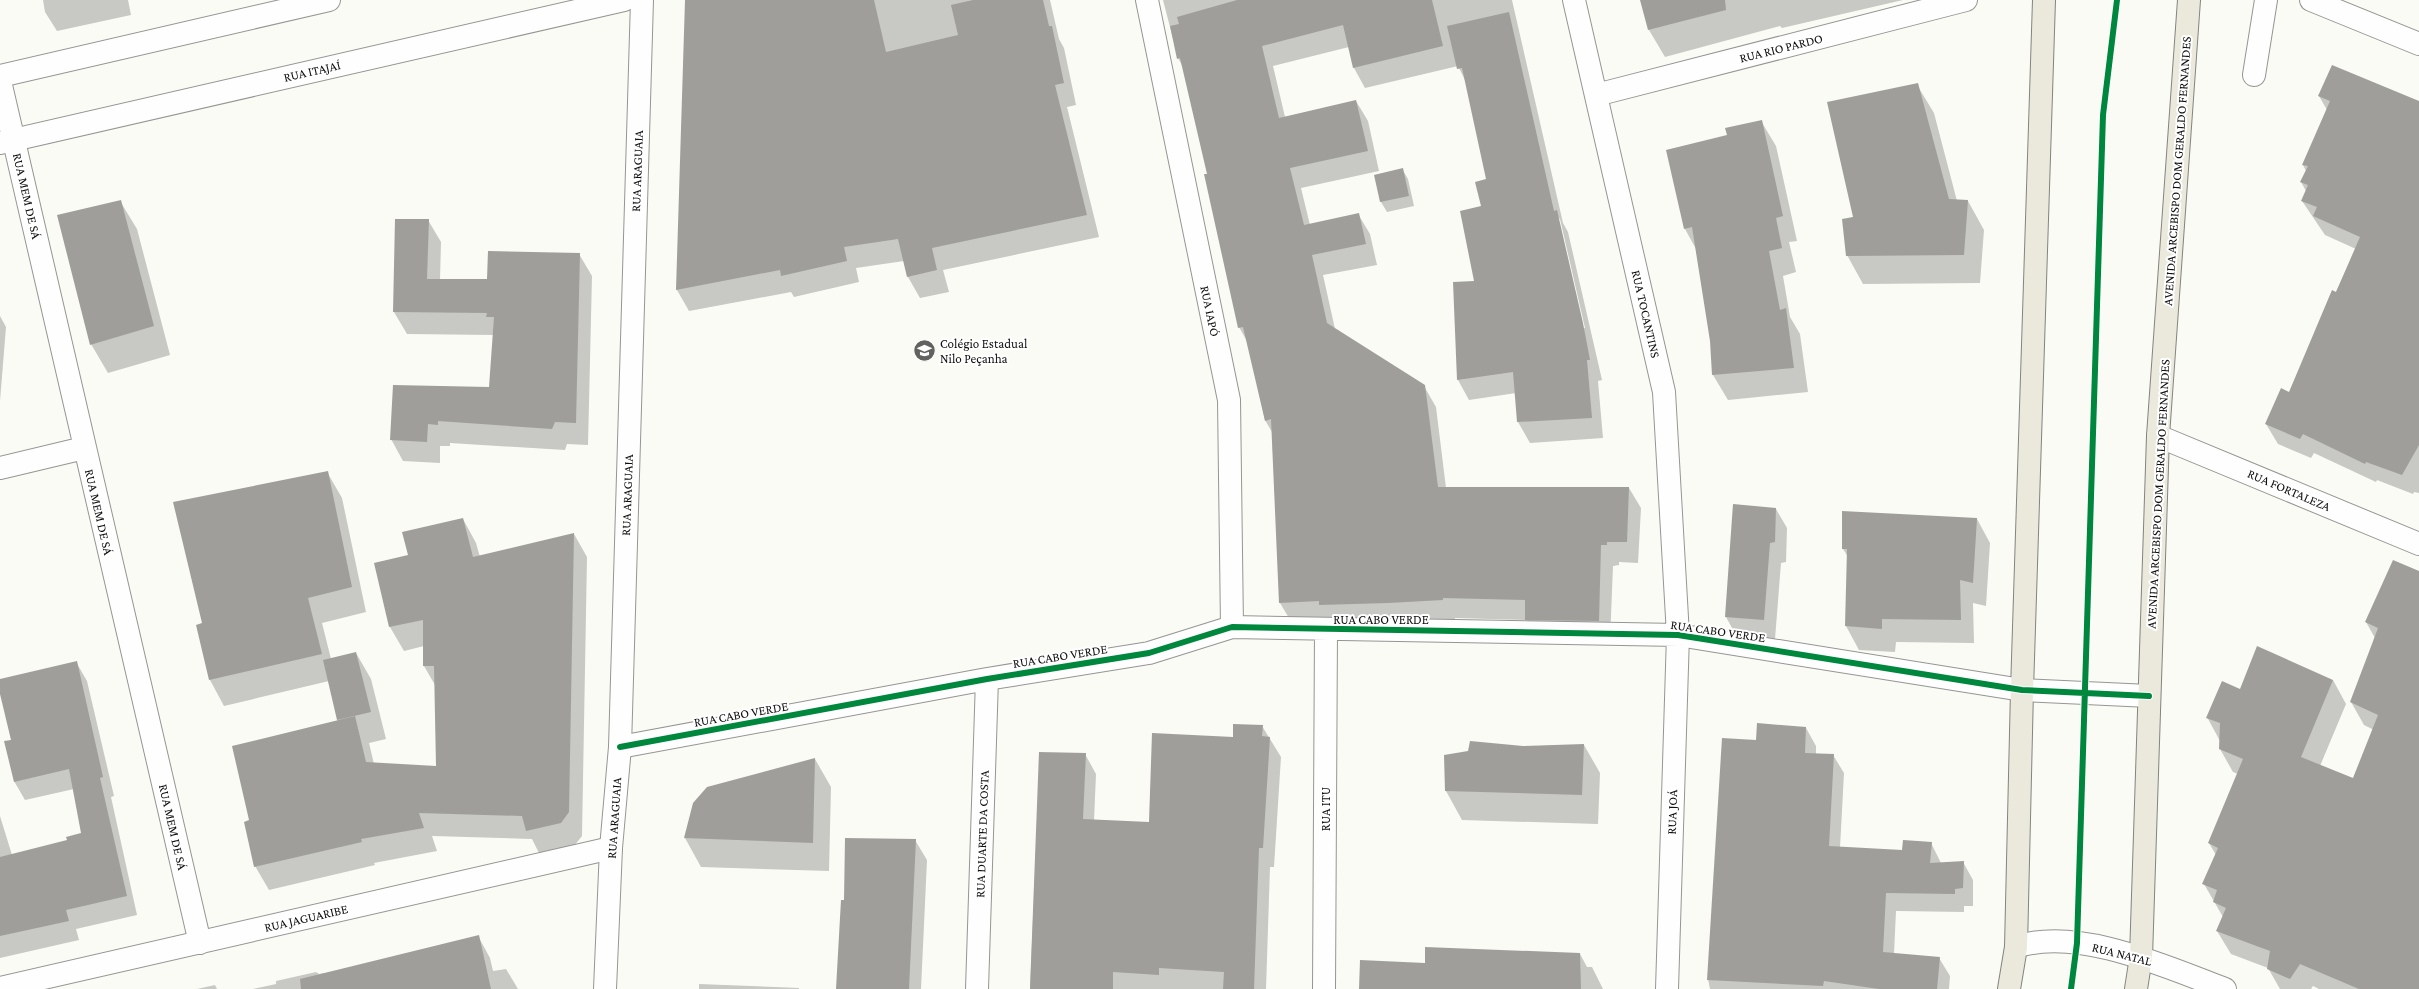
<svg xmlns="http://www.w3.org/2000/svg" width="2419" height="989" font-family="'Crimson Pro',serif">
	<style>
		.shadow { fill: #0003; fill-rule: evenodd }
		.building { fill: #9f9e9a }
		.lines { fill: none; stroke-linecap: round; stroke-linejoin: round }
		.minor-casing { stroke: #959593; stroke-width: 24 }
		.tertiary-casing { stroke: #959593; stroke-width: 24 }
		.primary-casing { stroke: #838380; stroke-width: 24 }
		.minor { stroke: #fefefe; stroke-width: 22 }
		.tertiary { stroke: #fefefe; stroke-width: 22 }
		.primary { stroke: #ebe9dc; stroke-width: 22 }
		.cycleway-casing { stroke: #fff; stroke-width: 8 }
		.cycleway { stroke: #00873e; stroke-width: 6 }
		.labels { text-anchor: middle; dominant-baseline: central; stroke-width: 4; stroke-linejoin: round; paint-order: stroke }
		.street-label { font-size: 13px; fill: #0f0f0f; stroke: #fff }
		.poi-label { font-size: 13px; fill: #0f0f0f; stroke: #fff; text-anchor: start }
	</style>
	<rect width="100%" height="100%" fill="#fbfbf5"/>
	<!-- shadow -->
	<path class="shadow" d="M43,0H128L131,15L57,31L45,12Z
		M686,0H1050L1059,39L1064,48L1076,105L1067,107L1099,237L943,270L949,292L920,298L908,277L904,261L856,268L859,282L794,297L791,292L689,311L677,290Z
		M1163,0H1512L1563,223L1568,232L1594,345L1602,380L1598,381L1603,438L1530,443L1518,422L1516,393L1469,400L1458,380L1475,282L1482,207L1488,180L1466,82L1458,66L1365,88L1354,68L1349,47L1273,66L1285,117L1356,101L1368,121L1379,171L1301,188L1310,225L1358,214L1370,234L1377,265L1323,275L1335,329L1424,386L1436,407L1446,488H1629L1641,508L1638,563L1619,562V565L1613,566L1610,641L1538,640L1527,620L1455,618V621L1292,623L1280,603L1272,432L1265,420L1248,343L1239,327L1208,174L1183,67L1178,58ZM1557,216L1560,219L1585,328H1583Z
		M1641,0H1903L1782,28L1780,26L1665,57L1649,30Z
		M1917,85L1934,113L1957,201H1968L1984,230L1980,283L1863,284L1847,255Z
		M2319,96L2419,104V493L2414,492L2413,494L2377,480L2376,482L2314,453L2311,458L2278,444L2266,424L2289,393L2356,249L2325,235L2302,201L2306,191L2301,182L2306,171L2303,165L2327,110Z
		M1761,121L1776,146L1797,241L1789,242L1796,272L1783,276L1790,317L1800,334L1808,392L1728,400L1713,375L1711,341L1696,249L1685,229L1667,150L1728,136Z
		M1402,169L1408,179L1414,206L1387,212L1381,202L1375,175Z
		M120,201L137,229L170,355L108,373L91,344Z
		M428,220L441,242L440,280H488L579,254L592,276L588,445L567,444L565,450L450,443V446H440V463L403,461L391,439L490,388L494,335L407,334L394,312Z
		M0,316L6,327L0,401Z
		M327,472L342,498L366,612L322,623L331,659L356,653L371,679L386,739L369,743L374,764L437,767L435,685L424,666V646L404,651L390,627L375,563L409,556L463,519L476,543L480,557L574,534L587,557L582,836L574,846L540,855L532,839L432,836L437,851L374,863L375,865L269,890L255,866L250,821L338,720L329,681L224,706L210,680L197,625L203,624Z
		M1776,509L1787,528L1786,562L1781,563L1775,639L1737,637L1726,617Z
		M1977,519L1990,543L1986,606L1973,603L1974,643L1896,642L1895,652L1859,650L1846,626L1848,557L1843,549Z
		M2419,572V989H2319L2313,986L2311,989H2280L2268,968L2231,954L2217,931L2223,917L2204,884L2216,855L2209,843L2238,774L2233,772L2220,749V741L2207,717L2240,690L2333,680L2346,704L2320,766L2353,780L2374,730L2364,725L2351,702L2375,638L2366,622Z
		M76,662L87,681L114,796L111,797L137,915L76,929L79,940L0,958V816L12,855L68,841L83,834L74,789L25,800L14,781L12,740L0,690V680Z
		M1262,726L1281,757L1274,867H1270L1266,989H1030L1040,753L1085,754L1096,774L1094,821L1150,823L1234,738Z
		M1806,728L1816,746V754L1833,755L1844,773L1840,848L1903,851L1931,843L1941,863L1963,862L1973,880V906H1964V912L1896,911L1894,954L1939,958L1950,976L1949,989H1710L1708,979L1757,741Z
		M1584,745L1600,773L1598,824L1462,820L1446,791L1523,747Z
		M815,759L831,787L829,871L701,867L685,838L694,803Z
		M915,840L927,860L921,989H837L845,901Z
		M478,936L490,958L493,971L506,969L518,989H253L276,984V981L316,972L319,974L333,972Z
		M1580,954L1587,967H1592L1603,989H1360L1426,964Z
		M699,984L799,988V989H699Z
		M215,985L217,989H197Z"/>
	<!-- building -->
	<path class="building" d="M685,0H874L886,52L958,35L951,5L973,0H1043L1049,26H1052L1064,83L1055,85L1087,215L932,248L937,270L907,277L898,239L844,247L847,261L781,276L780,270L676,290Z
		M1237,0H1432L1443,46L1353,68L1343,25L1262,46L1279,118L1356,100L1368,151L1290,168L1304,225L1359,213L1366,244L1312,255L1327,323L1425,385L1438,487H1629L1627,542H1607V545H1601L1599,621L1525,620V600L1443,598V600L1388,603L1319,605V601L1279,603L1271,419L1265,421L1243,327L1238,328L1204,174H1207L1180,58L1177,59L1170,26L1179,24L1177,17Z
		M1640,0H1725L1726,10L1648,30Z
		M1509,12L1554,211L1557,210L1583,323L1590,360H1587L1592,418L1517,422L1513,372L1457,380L1453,282L1474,281L1460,211L1481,206L1475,182L1486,179L1462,68L1457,69L1447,26Z
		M2332,65L2419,101V445L2402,475L2366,462L2365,464L2303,434L2300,439L2265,424L2281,388L2289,392L2332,290L2336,292L2360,237L2313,216L2317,207L2301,201L2308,185L2300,182L2308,166L2302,165L2330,101L2318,96Z
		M1918,83L1949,199L1968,200L1964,255L1846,256L1842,219L1853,217L1827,102Z
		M1762,120L1783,216L1776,218L1782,248L1769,251L1780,310L1786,308L1794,368L1712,375L1710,341L1692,227L1684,229L1666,150L1727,135L1725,128Z
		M1403,168L1409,196L1380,202L1374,175Z
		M121,200L154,326L90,345L57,215Z
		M395,219H429L427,279H487L488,251L580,253L576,423L555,422L552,429L438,421V425L428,424L427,442L390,440L393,385L489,387L494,317H486L487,313L393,312Z
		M328,471L352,587L308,598L322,654L209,680L196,625L202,623L173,502Z
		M1733,504L1776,508L1775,542L1770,543L1764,620L1725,617Z
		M1842,511L1977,518L1973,583L1960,580L1961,620L1882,619V629L1845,626L1847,549H1842Z
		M463,518L473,557L574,533L569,812L561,823L526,831L522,816L419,813L424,828L361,839L362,842L254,867L244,822L249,820L232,746L355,716L366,762L436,766L434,666H423V620L389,627L374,563L408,555L402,532Z
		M2393,560L2419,571V989H2359L2300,964L2290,979L2267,969L2270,951L2216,931L2226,908L2213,902L2217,890L2202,884L2218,848L2208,843L2243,759L2219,749L2220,723L2206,718L2222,681L2240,689L2257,646L2333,680L2301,757L2353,778L2378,715L2350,702L2378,628L2365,622Z
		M356,652L371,712L337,720L323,660Z
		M77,661L103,777L100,778L127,896L66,910L69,921L0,936V857L67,840L66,837L81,833L69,769L14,782L4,741L11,740L0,694V679Z
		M1757,723L1806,727L1805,753L1834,754L1829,846L1902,850L1903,840L1932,842L1930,863L1964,861L1963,888L1955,889V894L1886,893L1883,952L1940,957L1937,989H1879L1824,981L1823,986L1707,980L1722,738L1756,740Z
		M1233,724L1263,725L1262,736L1270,737L1263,848H1259L1254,989H1223L1224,972L1159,968V975L1113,972V989H1030L1039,752L1086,753L1083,819L1149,822L1152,733L1233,737Z
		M1470,741L1523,746L1584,744L1582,795L1445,791L1444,755L1468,751Z
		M815,758L813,843L684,838L693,803L707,787Z
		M845,838L916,839L909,989H836L841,900H844Z
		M479,935L491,989H301L300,979Z
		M1425,947L1580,953L1581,989H1359L1360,960L1425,963Z"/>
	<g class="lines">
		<defs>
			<path id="minor" d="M1147,0L1229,400L1232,627
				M1574,0L1664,392L1678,635L1667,989
				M2311,0L2419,44
				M2254,75L2266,0
				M0,81L200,943
				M1596,95L1966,0
				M2158,436L2419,544
				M0,468L84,448
				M620,747L987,679L1149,653L1232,627L1678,635L2022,690L2149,696
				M2016,947C2077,926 2167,967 2225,989
				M0,988L611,848
				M977,989L987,679
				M1324,989L1326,630"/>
			<path id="tertiary" d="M0,76L329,0
				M0,143L624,0
				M605,989L611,848L620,747L642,0"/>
			<path id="primary" d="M2009,989L2016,947L2022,690L2044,0
				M2136,989L2141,957L2158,436L2189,0"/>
		</defs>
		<!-- minor casing -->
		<use href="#minor" class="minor-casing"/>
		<!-- tertiary casing -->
		<use href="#tertiary" class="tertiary-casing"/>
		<!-- primary casing -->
		<use href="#primary" class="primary-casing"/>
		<!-- minor -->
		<use href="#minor" class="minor"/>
		<!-- tertiary -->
		<use href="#tertiary" class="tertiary"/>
		<!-- primary -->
		<use href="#primary" class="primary"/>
		<defs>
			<path id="cycleway" d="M620,747L987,679L1149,653L1232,627L1678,635L2022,690L2149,696
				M2071,989L2077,943L2103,115L2117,0"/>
		</defs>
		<!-- cycleway casing -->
		<use href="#cycleway" class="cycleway-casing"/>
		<!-- cycleway -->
		<use href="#cycleway" class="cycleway"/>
	</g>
	<!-- icons -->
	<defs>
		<symbol id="school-disc" viewBox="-11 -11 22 22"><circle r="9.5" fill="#626260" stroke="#fff"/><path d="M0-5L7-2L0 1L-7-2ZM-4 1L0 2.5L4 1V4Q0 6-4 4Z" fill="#fff"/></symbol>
	</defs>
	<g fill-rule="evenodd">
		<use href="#school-disc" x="912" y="338" width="25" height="25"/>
	</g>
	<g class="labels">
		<!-- street labels -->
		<g class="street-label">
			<text transform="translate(1781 48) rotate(-14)">RUA RIO PARDO</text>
			<text transform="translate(312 71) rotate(-13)">RUA ITAJAÍ</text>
			<text transform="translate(637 171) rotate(-88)">RUA ARAGUAIA</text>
			<text transform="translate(2177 171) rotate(-86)">AVENIDA ARCEBISPO DOM GERALDO FERNANDES</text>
			<text transform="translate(27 196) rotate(77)">RUA MEM DE SÁ</text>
			<text transform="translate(1210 311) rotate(78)">RUA IAPÓ</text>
			<text transform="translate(1646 314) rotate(77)">RUA TOCANTINS</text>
			<text transform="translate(2289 490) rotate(23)">RUA FORTALEZA</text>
			<text transform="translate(2158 494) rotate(-87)">AVENIDA ARCEBISPO DOM GERALDO FERNANDES</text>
			<text transform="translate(627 495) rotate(-88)">RUA ARAGUAIA</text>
			<text transform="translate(99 512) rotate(77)">RUA MEM DE SÁ</text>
			<text x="1381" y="619">RUA CABO VERDE</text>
			<text transform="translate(1718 631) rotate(8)">RUA CABO VERDE</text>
			<text transform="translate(1060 656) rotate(-9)">RUA CABO VERDE</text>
			<text transform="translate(741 714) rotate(-10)">RUA CABO VERDE</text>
			<text transform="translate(1325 809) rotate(-90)">RUA ITU</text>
			<text transform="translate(1672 812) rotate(-88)">RUA JOÁ</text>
			<text transform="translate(614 818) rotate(-86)">RUA ARAGUAIA</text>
			<text transform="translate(173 827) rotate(77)">RUA MEM DE SÁ</text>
			<text transform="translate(982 834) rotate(-88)">RUA DUARTE DA COSTA</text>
			<text transform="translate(306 918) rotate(-13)">RUA JAGUARIBE</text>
			<text transform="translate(2122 954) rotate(14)">RUA NATAL</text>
		</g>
		<!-- poi labels -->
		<g class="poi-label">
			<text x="940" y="343">Colégio Estadual<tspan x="940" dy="15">Nilo Peçanha</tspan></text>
		</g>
	</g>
</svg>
